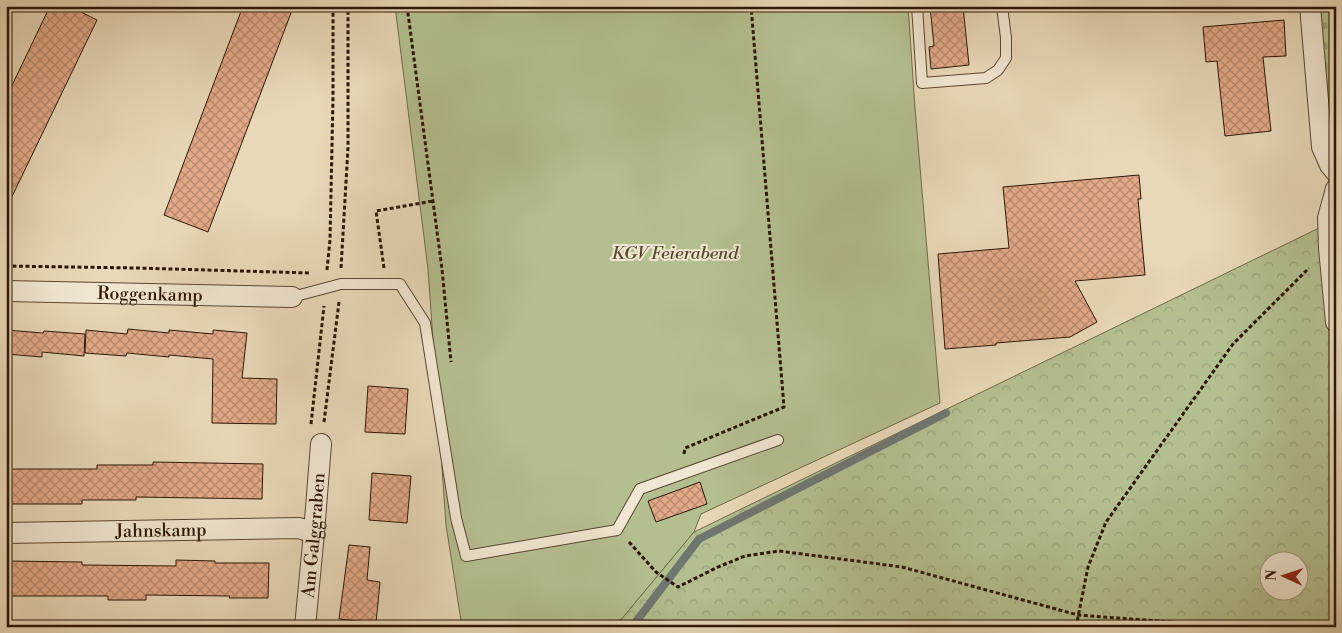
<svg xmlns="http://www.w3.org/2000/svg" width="1342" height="633" font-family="'Libre Bodoni',serif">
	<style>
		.green { fill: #b4bf90; stroke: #706a4a }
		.cemetery { fill: url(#cemetery-stones); stroke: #706a4a }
		.park { fill: url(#park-crowns); stroke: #706a4a; fill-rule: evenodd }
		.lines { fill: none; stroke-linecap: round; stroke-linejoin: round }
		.stream { stroke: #6f7771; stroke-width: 8 }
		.building { fill: url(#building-cross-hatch); stroke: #2c1604 }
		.lane-casing { stroke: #5b4631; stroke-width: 12 }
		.street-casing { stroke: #5b4631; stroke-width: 22 }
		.path { stroke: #2c1604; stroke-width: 3; stroke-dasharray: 4 2.5; stroke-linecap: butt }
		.lane { stroke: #f0e6d1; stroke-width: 10 }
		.street { stroke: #f0e6d1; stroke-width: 20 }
		.labels { text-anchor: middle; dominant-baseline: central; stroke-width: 4; stroke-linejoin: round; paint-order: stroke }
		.park-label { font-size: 18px; font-style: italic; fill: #55492e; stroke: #f0e6d1 }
		.street-label { font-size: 18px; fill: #2c1604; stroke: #f0e6d1 }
	</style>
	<defs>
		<pattern id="cemetery-stones" width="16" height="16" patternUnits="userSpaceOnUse" patternTransform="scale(1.25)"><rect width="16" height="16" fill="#b4bf90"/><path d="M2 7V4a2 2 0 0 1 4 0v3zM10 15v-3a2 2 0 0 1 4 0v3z" fill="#9ba37b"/></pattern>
		<pattern id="park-crowns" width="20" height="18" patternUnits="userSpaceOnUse" patternTransform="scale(1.25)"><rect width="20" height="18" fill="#b4bf90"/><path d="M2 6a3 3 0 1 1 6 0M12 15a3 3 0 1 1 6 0" fill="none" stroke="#9ba37b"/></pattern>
		<pattern id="building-cross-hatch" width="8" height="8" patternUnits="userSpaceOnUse" patternTransform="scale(1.25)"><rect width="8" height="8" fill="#e3aa89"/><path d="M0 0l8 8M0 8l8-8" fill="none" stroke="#b8896e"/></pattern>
	</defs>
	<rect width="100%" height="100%" fill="#e8d8b8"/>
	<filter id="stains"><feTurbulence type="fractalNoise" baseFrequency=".004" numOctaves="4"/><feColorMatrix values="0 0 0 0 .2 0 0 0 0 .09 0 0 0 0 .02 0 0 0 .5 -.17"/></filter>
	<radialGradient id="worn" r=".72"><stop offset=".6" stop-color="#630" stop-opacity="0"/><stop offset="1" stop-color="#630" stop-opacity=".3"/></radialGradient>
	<!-- green -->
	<path class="green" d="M395,6H908L915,108L940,403L701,514L694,532L615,627H462L446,525L428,269Z"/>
	<!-- cemetery -->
	<path class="cemetery" d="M1318,6H1336V130H1329Z"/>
	<!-- park -->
	<path class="park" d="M1319,228L1322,238L1336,386V627H615L694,532ZM1270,560H1300V590H1270Z"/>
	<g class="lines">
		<!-- stream -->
		<path class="stream" d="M635,623L699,539L946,413
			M633,625L635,623L723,627"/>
	</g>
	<!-- building -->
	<path class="building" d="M50,6H69L97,20L6,209V98Z
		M243,6H273L291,13L208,232L164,215Z
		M930,6H963L969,65L931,69L929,47L934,46Z
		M1284,20L1286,56L1263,57L1271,131L1225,136L1217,61L1206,62L1203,27Z
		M1139,175L1141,199H1138L1145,275L1075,281L1097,322L1070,337L996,343V345L945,349L938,254L1009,248L1003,187Z
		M128,329L169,333V330L213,334V330L247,333L242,378L277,379L276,424L212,423L213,359L169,355V357L127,353L126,356L85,353L86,330L127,334Z
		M6,330L43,333L44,331L85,334L84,356L42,352V357L6,354Z
		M368,386L408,389L405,434L365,432Z
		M153,462L263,464L262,499L136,497V500H82V504H6V469H97V465H153Z
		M372,473L411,476L407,523L369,520Z
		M700,482L707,504L656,522L648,501Z
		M349,545L370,547L367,580L380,582L376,623L339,619Z
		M176,560L215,561V563H269L268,598H229L230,596L146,595V600H108V596H6V561L82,562V565L176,566Z"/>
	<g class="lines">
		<defs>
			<path id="lane" d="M917,6L922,83L986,78L998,70L1006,58V38L1002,6
				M292,297L341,284H400L425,323L456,518L466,556L617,530L640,489L778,440"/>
			<g id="street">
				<path d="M1310,6L1322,147L1330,165L1336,172"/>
				<path d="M1336,189L1328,218L1329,248L1336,322"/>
				<path id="s1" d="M6,291L292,297"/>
				<path id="s2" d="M6,533L299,528L314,533"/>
				<path id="s3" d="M305,627L314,533L321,444"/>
			</g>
		</defs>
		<!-- lane casing -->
		<use href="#lane" class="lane-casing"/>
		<!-- street casing -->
		<use href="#street" class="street-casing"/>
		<!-- path -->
		<path class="path" d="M407,6L442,269L451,362
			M6,266L137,268L311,273
			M341,268L348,148V6
			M384,268L376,211L433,201
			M327,270L330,240L333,98V6
			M324,422L339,302
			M311,424L324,306
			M684,454L685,448L784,407L751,6
			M629,542L656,572L678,587L718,567L745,556L779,551L902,567L1078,615L1238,627
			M1076,627L1088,567L1106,522L1233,344L1309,268"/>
		<!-- lane -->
		<use href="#lane" class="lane"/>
		<!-- street -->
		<use href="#street" class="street"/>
	</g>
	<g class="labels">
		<!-- park labels -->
		<g class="park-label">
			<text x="675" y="253">KGV Feierabend</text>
		</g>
		<!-- street labels -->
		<g class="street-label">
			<text stroke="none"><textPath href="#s1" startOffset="144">Roggenkamp</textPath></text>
			<text stroke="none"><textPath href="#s2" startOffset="155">Jahnskamp</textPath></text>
			<text stroke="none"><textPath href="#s3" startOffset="92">Am Galggraben</textPath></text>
		</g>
	</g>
	<!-- margin -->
	<rect width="1342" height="633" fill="none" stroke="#e8d8b8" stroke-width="25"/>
	<rect x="8" y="8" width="1327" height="618" fill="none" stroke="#2c1604" stroke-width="2.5"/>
	<rect x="12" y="12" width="1317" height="608" fill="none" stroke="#2c1604"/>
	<!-- north arrow -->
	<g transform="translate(1284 576) rotate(273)"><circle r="24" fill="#f0e6d1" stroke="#a2937f"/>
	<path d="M0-4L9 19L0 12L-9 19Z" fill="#8f2418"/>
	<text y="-8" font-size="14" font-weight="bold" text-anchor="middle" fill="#2c1604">N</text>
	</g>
	<rect width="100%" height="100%" filter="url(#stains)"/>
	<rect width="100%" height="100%" fill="url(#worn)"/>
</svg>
